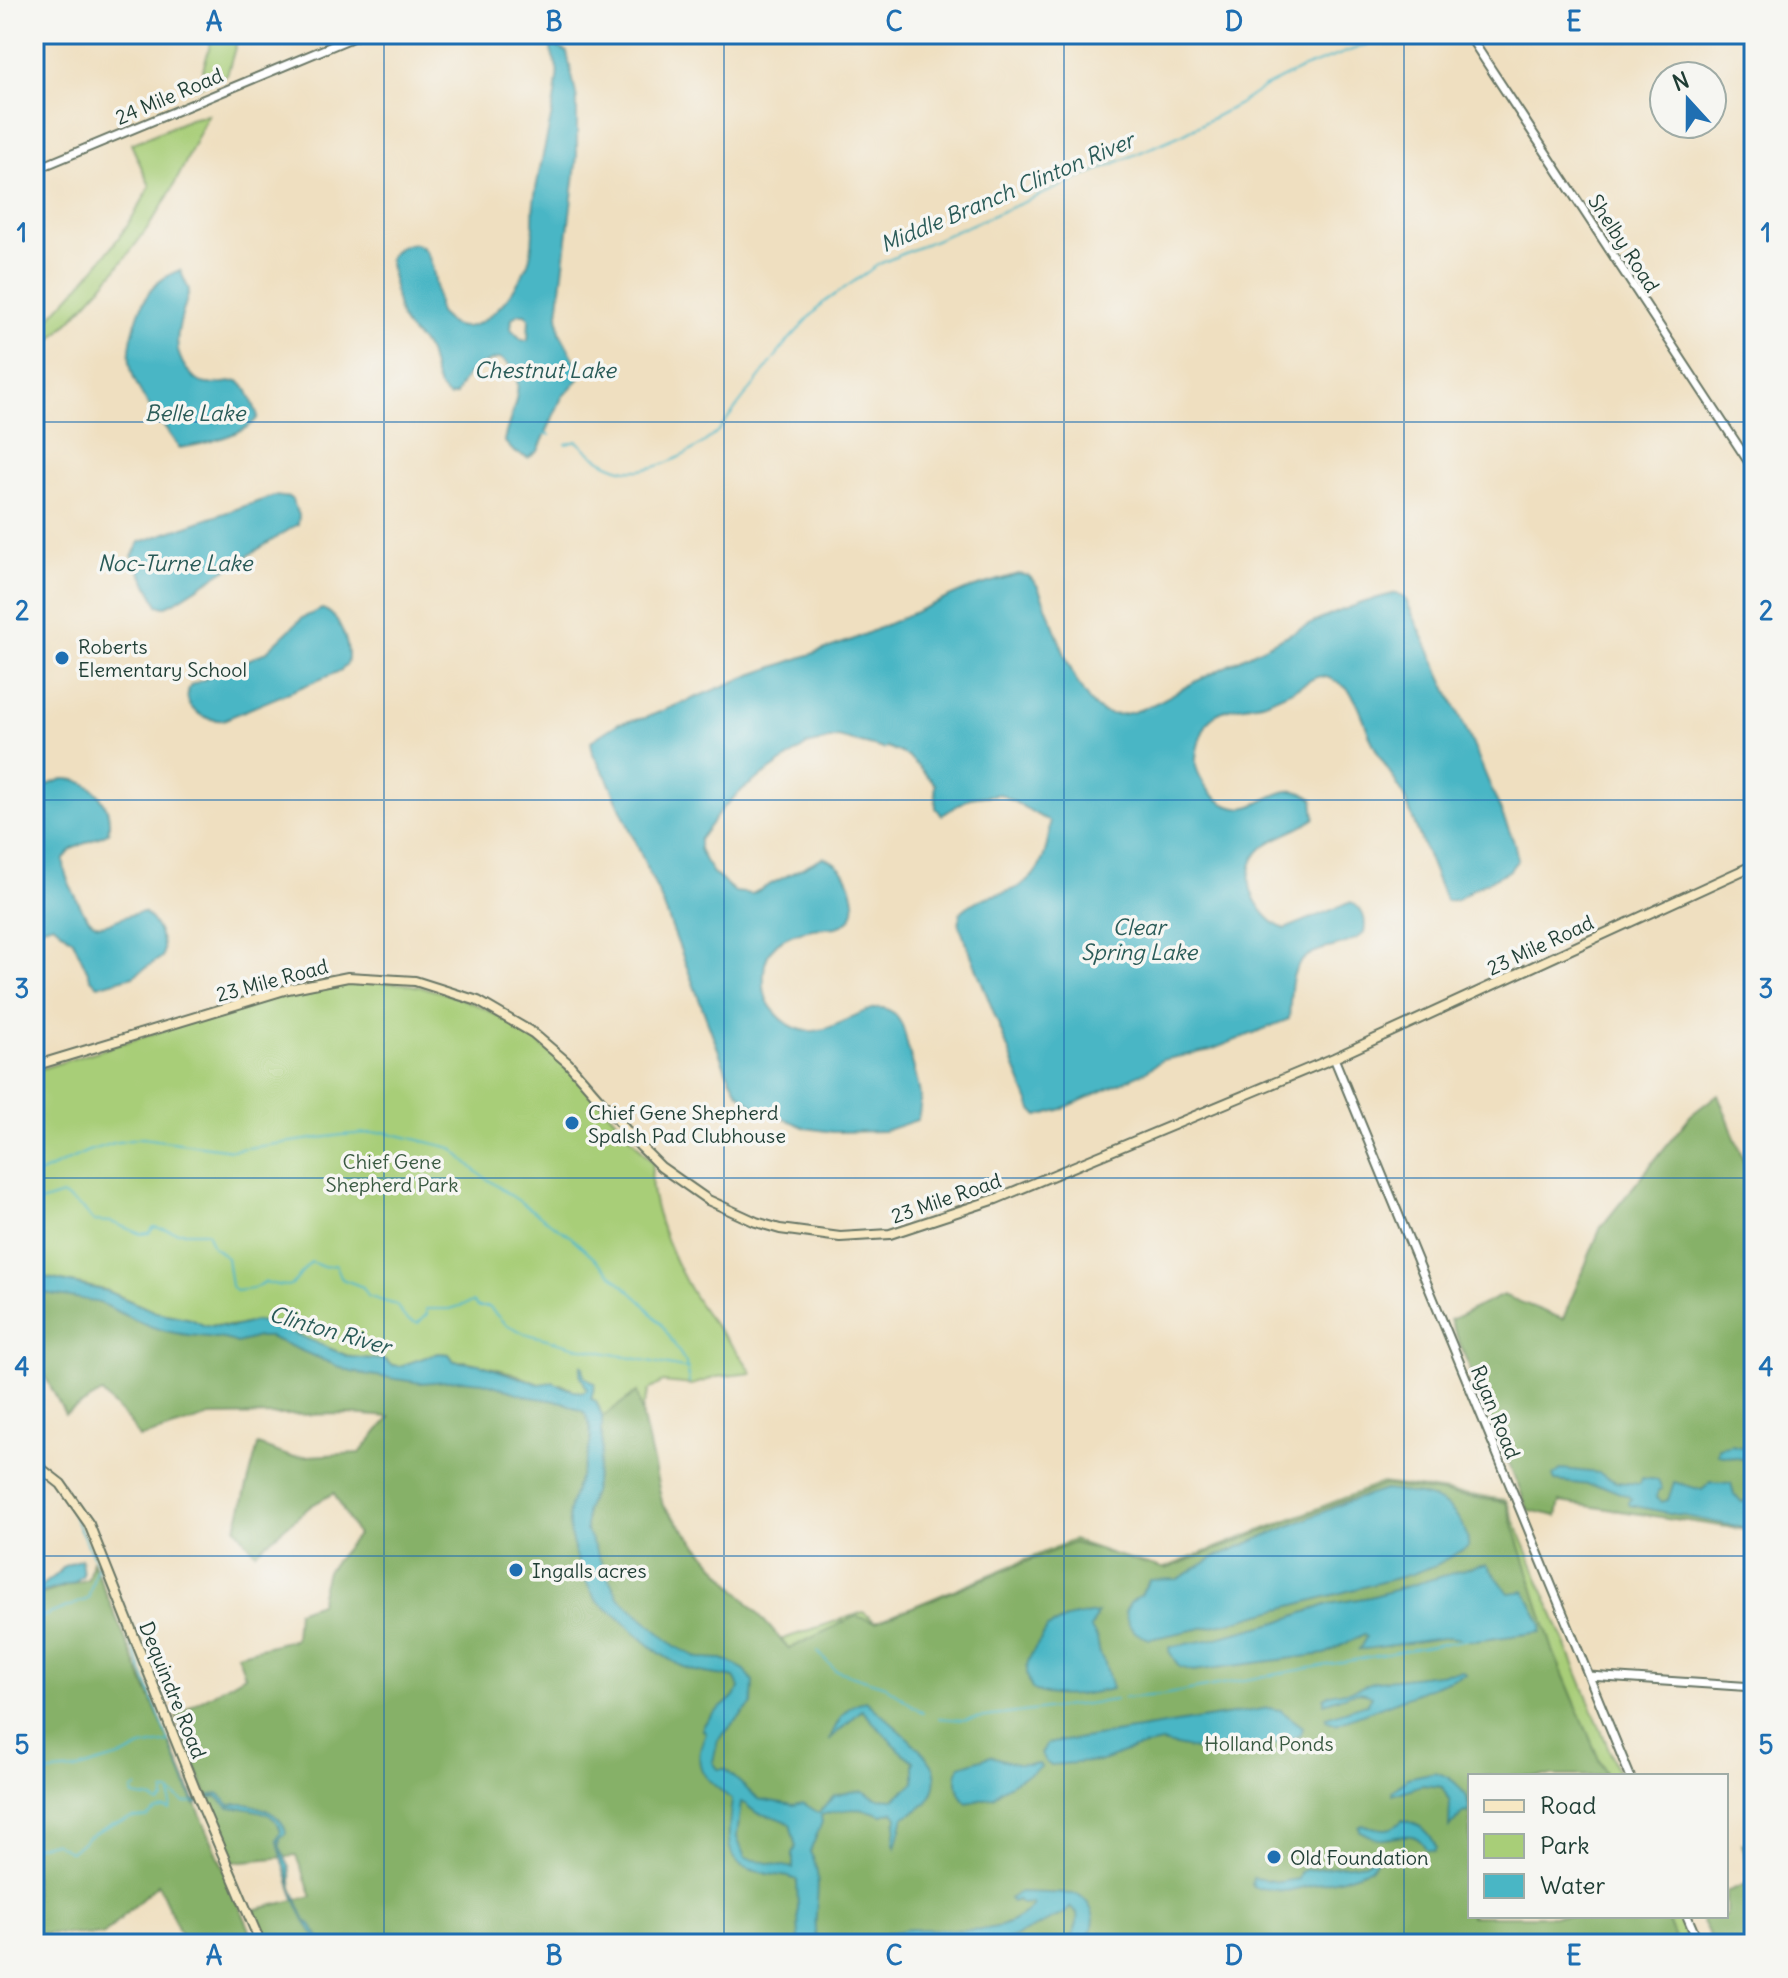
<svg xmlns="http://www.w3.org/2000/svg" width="1788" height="1978" font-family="Delius,sans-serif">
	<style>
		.green { fill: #a8ce78; stroke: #648656; stroke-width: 2 }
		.forest { fill: #86b168; stroke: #52774e; stroke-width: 2 }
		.water { fill: #49b6c5; stroke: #347a7c; stroke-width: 2; fill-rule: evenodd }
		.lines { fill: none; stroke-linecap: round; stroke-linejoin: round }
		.stream { stroke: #49b6c5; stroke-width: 2 }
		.tertiary-casing { stroke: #687665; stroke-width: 11 }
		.secondary-casing { stroke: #687665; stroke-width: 12 }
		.tertiary { stroke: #fff; stroke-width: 7 }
		.secondary { stroke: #f7e8c3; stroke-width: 8 }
		.grid { fill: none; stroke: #1f6fb2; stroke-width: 2; stroke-opacity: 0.55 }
		.poi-dot { fill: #1f6fb2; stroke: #f6f6f2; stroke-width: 3 }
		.labels { text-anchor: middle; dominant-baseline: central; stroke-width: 7; stroke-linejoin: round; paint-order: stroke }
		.street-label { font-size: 20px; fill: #1f3d34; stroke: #f6f6f2 }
		.poi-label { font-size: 20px; fill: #1f3d34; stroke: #f6f6f2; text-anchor: start }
		.park-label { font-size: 20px; fill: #3a5a42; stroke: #f6f6f2 }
		.water-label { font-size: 22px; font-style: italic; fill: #2a5b58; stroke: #f6f6f2 }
		.neatline { fill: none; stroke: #1f6fb2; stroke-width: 3 }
		.grid-label { font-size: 26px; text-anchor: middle; font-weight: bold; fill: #1f6fb2 }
	</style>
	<rect width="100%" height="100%" fill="#f6f6f2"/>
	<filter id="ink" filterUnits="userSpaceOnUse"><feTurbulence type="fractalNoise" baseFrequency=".0125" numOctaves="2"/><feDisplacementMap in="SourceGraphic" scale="16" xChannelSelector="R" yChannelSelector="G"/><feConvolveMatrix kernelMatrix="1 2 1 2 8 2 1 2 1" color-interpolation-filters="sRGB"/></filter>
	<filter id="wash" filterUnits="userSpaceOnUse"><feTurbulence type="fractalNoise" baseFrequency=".006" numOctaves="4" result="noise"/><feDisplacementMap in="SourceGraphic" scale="32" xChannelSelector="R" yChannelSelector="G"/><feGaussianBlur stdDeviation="1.8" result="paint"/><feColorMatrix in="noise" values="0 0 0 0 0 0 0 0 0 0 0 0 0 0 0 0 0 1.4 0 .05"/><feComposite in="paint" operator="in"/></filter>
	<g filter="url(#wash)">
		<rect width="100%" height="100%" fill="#efdfc0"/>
		<!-- green -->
		<path class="green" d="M213,34H239L227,75L198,87Z
			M208,115C193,146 179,179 161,208C125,264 81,311 34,357V334C77,289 123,242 150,186L131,144L190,119Z
			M362,982C378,983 395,982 411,985C526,1005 581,1081 653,1163C643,1202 682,1282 706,1314C721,1335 740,1351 752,1373L717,1377L692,1385L663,1382L649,1390L643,1407L641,1437L650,1495L672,1515L780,1640L863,1612L876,1622L1073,1540L1159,1570L1382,1483L1506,1500L1620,1776H1470V1916H1678L1689,1944H1081L1013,1921L602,1450V1416L596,1401L561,1384H539L513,1373L466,1361H454L449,1354L438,1353L400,1366L391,1365L385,1360L351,1357L270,1324L257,1321L237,1326L201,1325L191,1319L156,1312L106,1290L34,1275V1071L288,991Z"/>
		<!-- forest -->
		<path class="forest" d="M1718,1094L1754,1187V1531L1560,1502L1557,1516L1528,1510L1450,1320L1503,1295L1563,1319L1601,1227L1691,1115Z
			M34,1280L220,1333L259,1331L387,1372L475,1371L568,1397L598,1420L637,1392L663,1506L789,1649L856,1616L876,1622L1073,1543L1166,1569L1384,1485L1506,1502L1554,1653L1606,1776H1470V1916H1666L1677,1944H268L253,1910L312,1896L296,1856L234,1862L176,1718L188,1708L245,1675L237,1654L295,1639L297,1611L319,1603L327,1571L357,1535L334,1493L312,1505L255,1552L236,1528L258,1445L291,1457L360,1453L390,1417L351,1414L211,1416L139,1438L131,1424L102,1393L65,1414L34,1355Z
			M92,1561L256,1944H185L158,1884L103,1935L34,1933V1597L88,1579Z
			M1754,1843V1944H1714L1699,1916H1726V1892L1753,1881L1742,1844Z"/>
		<!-- water -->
		<path class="water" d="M557,34H566L559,48L567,52L577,99V156L558,314L560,333L579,368L580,378L562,397L538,451L528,458L514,452L504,441C509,414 534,378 500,358C478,364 464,373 456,395L449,397C433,385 435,371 429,353C425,341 407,333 402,320C394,302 394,278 389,259C394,250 399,246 409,244C436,239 436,294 439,313C443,317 449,323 453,325C484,337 518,288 528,263C535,245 532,221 534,202C539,163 552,125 556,87C556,82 559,73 557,68C553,50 546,56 557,34ZM519,314H525L529,318L528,340H522L511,329L512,318Z
			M180,270L189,290C183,318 167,343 187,370C193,376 198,384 207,384C217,385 229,382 239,381L248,391L258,416C252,433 198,446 179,448C163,423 133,392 130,362C128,347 134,327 139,313C147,290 158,279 180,270Z
			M274,496L291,498L299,515L298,524L173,603L164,607L158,605L132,556L140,542Z
			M1018,574L1029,576L1037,585C1053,617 1070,684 1095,707C1104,715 1118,716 1129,713C1155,707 1177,690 1201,679C1265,648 1327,609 1397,593L1405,598L1470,738L1514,842L1518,860L1509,871L1474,888L1457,900L1446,901C1431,868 1419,833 1405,799C1396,779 1381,762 1372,741C1364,724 1360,700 1345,687C1338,682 1325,674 1317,677C1313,678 1310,681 1306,683C1294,690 1281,695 1268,701C1251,707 1230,705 1215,715C1203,723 1195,751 1196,765C1197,773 1205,786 1210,792C1253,838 1273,768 1313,799L1315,818C1293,837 1253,837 1250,873C1249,882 1250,890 1254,898C1261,911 1271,924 1285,929L1351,902C1363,909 1367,919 1364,933C1353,942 1341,945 1328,948C1287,957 1292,983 1289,1019L1211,1050L1162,1060L1145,1072L1062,1109L1038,1116L1032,1110L959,924L960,913C974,899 987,897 1006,892C1040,882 1048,854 1050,822L1000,794L970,798L942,815L936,808L935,784L908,756L887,747L884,749L838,737L807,745L743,789L723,808L699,840V849L705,861L713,873L735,892L752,894L823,857C837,862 847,873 851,887C854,898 858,912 848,921C839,930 825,927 813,929C788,933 765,944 764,972C763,988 764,1000 775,1012C823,1069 871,976 899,1020C906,1030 906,1044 910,1055C916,1076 925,1100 917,1120L884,1131L833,1132L806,1128L753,1105L738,1092L726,1070L661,899L607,778L593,754L591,741L619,723L645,718L751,675L852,640L965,590Z
			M322,609C340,614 351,647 347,664L340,671L223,720C204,722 178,706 191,685L266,652L302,618Z
			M63,779C92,778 114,804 108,833L72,849L64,859C63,872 69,883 75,895C98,947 106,916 144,912C155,921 167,944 162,957L133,976L98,986L91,979L73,940L53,924L34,930V790Z
			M34,1275L106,1291L156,1312L191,1319L203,1325L233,1327L256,1321L269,1323L350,1357L385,1360L391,1365L400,1366L438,1353L449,1354L454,1361L479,1364L539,1384L553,1382L574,1391L583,1392L587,1389L580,1374L581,1365H583L584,1376L595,1384L591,1399L596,1401L602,1415V1450L593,1492L586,1512V1530L618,1597L676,1647L699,1658L722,1659L730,1662L745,1670L753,1681L752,1704L718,1740L713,1762L718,1769H725L758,1799L794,1805L803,1803L819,1813L834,1796L850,1792L863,1791L876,1798L894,1799L914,1782V1761L900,1751L862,1710L829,1740C838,1722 844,1704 866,1701C881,1715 928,1752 934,1769C938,1781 934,1795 925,1804C919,1811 911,1813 904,1817L896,1848L894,1844L897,1817L893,1812L882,1815C860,1806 843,1809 821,1815L822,1822L810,1852C827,1881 810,1912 818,1944H799L797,1880C784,1874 772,1876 760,1872C755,1871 746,1868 742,1866C722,1855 730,1817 732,1800C706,1778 689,1770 706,1733L702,1729C710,1710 730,1706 740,1688L734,1678C720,1675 705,1674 692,1670C662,1660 640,1637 618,1617C611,1610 600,1606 595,1598C582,1578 566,1534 569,1511C574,1480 604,1442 584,1412L563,1402L530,1397L483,1382L460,1380L421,1383L351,1372L269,1337H258L237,1343C224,1336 189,1337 170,1332C147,1327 127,1317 107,1306C95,1299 51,1295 34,1291ZM741,1802C748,1804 751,1811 758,1813C770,1817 779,1816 790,1824L796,1847L793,1853V1868L745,1858L737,1837Z
			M1732,1445L1754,1450V1461L1718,1455L1719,1448Z
			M1562,1469L1599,1473L1616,1482L1640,1484L1642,1478L1658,1480L1662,1489L1658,1491L1657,1498L1662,1502L1668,1500L1674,1482L1702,1490L1711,1482L1731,1483L1734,1494L1742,1502L1754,1498V1530L1629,1505L1628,1502L1631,1499L1628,1496L1605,1487L1555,1481L1553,1476Z
			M1385,1490C1414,1494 1446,1494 1461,1523C1466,1531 1469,1538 1468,1547L1436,1565L1412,1574L1231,1622L1150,1639C1134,1634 1128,1628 1125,1612L1130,1603L1140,1595L1150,1580L1178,1579L1213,1558L1347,1502Z
			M81,1559L83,1575L74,1583L40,1593L37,1591C42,1580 57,1580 62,1567Z
			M1481,1565H1487L1509,1593L1525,1591L1542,1625L1541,1632L1475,1641L1449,1637L1359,1650L1366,1637L1364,1634L1325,1654L1193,1671L1179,1667L1169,1651L1170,1647L1213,1639L1278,1622L1329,1604L1370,1597Z
			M1097,1613L1091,1629L1097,1638L1100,1655L1105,1663L1112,1689C1089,1694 1053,1701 1032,1689C1018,1659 1036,1652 1047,1628L1070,1617Z
			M1463,1671L1466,1674L1336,1724L1326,1720V1717L1367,1704L1372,1696C1356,1686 1339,1699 1324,1703V1697C1335,1690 1347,1693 1359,1688C1366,1685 1370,1682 1378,1681Z
			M1269,1708L1280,1710L1303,1727L1301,1734L1267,1747L1230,1757L1161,1743L1134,1749L1102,1761L1051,1765L1046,1763L1041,1754L1046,1744Z
			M168,1739L194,1801L218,1793L230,1805C251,1801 282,1811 286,1833L280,1838V1847L289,1866L292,1888L306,1921L311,1924L323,1944H320C295,1909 288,1880 277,1839L281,1831C274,1807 248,1810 228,1807L216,1796L194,1804Z
			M991,1756L1017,1764H1039L1041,1767L1000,1790L994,1797L967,1803C957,1795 954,1778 960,1766Z
			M1435,1772C1454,1777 1468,1792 1470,1812L1463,1813L1449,1827L1450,1802L1442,1787L1422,1785L1393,1795L1392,1792L1407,1778Z
			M1402,1820C1419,1823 1431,1831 1436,1848L1434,1851L1426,1849C1414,1825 1396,1841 1379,1839C1372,1838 1366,1834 1360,1831L1359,1827L1362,1825C1377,1827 1390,1835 1402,1820Z
			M1375,1855L1378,1858L1370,1869L1343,1878L1287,1891L1255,1888L1252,1885L1253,1878L1279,1882L1298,1879L1300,1872L1305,1870L1366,1863Z
			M1020,1892L1077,1894C1088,1900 1098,1915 1092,1928C1089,1933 1084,1938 1081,1944H1065C1073,1937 1079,1924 1077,1914L1070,1907L1065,1913L1004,1942L991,1944H867C911,1908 992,1955 1033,1905L1032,1903L1022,1904L1017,1900L1012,1902L1009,1899Z"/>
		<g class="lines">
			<!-- stream -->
			<path class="stream" d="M525,34L552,45
				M546,433L550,435
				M566,444L577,441C590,454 608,467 627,470C657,473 698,450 719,430L787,342L823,303L879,264L1183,134L1239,104L1263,88L1301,69L1368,44L1375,40L1378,34
				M34,1176L88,1151L114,1143L142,1138L232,1150L342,1135L385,1132L452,1148L477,1172L571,1237L642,1302L662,1325L686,1363L689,1383
				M34,1204L62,1195L83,1209L93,1221L111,1222L141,1234L149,1233L154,1227L177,1232H207L213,1247L227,1258L231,1286L235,1291L252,1289L265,1282C300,1292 290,1282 311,1262L323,1267L336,1265L342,1279L363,1287L367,1296L396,1305C404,1316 404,1321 418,1323L427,1314L426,1309H450L473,1302L478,1307H489L505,1324L524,1333L577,1347L688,1369
				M71,1511L115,1600L169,1741
				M34,1620L88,1599L97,1566
				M817,1651L835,1670L885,1686L923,1713
				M1123,1698L1162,1695L1469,1639
				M939,1718L962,1720L1116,1700
				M34,1777L43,1773L75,1770L126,1755L141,1747L169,1742
				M137,1787L132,1790L133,1796L152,1799L159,1804L164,1799V1792H170
				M172,1794L185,1803L192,1802
				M34,1847L53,1842L71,1852L88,1837L111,1825L133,1818L147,1817L155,1811L165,1808L170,1810L171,1793"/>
		</g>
	</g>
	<g filter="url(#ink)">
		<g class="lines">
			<defs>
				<path id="tertiary" d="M1468,34L1754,470
					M34,170L361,34
					M1334,1058L1630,1776
					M1589,1676L1754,1687
					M1687,1916L1699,1944"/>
				<path id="secondary" d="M34,1066L288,989L348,977L415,981L478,1001L533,1033L568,1063L640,1146L661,1167L708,1200L756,1222L780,1229L840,1237L890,1234L996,1199L1334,1058L1754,865
					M34,1463L61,1484L89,1524L199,1799L261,1944"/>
			</defs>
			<!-- tertiary casing -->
			<use href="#tertiary" class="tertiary-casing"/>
			<!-- secondary casing -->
			<use href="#secondary" class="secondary-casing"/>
			<!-- tertiary -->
			<use href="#tertiary" class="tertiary"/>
			<!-- secondary -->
			<use href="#secondary" class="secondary"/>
		</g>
	</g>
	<!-- grid -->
	<path class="grid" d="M384,34V1944M724,34V1944M1064,34V1944M1404,34V1944M34,422H1754M34,800H1754M34,1178H1754M34,1556H1754"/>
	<!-- markers -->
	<g class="poi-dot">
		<circle cx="62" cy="658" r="8"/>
		<circle cx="572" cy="1123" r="8"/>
		<circle cx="516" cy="1570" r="8"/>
		<circle cx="1274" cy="1857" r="8"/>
	</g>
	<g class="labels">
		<!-- street labels -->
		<g class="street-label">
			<text transform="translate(169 96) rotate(-23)">24 Mile Road</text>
			<text transform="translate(1624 243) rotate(57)">Shelby Road</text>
			<text transform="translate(1540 945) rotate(-25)">23 Mile Road</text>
			<text transform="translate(272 980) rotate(-15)">23 Mile Road</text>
			<text transform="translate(946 1198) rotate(-19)">23 Mile Road</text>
			<text transform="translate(1496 1412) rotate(68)">Ryan Road</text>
			<text transform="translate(173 1690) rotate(68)">Dequindre Road</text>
		</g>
		<!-- poi labels -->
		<g class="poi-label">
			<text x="78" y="646">Roberts<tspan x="78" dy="23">Elementary School</tspan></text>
			<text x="588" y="1112">Chief Gene Shepherd<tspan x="588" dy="23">Spalsh Pad Clubhouse</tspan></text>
			<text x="532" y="1570">Ingalls acres</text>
			<text x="1290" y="1857">Old Foundation</text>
		</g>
		<!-- park labels -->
		<g class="park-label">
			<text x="392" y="1161">Chief Gene<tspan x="392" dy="23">Shepherd Park</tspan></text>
			<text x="1269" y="1743">Holland Ponds</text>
		</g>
		<!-- water labels -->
		<g class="water-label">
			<text transform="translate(1007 192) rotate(-23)">Middle Branch Clinton River</text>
			<text x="545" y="370">Chestnut Lake</text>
			<text x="195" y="413">Belle Lake</text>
			<text x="175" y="563">Noc-Turne Lake</text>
			<text x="1139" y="927">Clear<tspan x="1139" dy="25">Spring Lake</tspan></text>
			<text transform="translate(330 1330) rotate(16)">Clinton River</text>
		</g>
	</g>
	<!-- margin -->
	<rect width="1788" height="1978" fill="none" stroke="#f6f6f2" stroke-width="88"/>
	<!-- legend -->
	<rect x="1468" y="1774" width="260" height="144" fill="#f6f6f2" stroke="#a0aca6" stroke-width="2"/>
	<rect x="1484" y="1800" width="40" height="12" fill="#f7e8c3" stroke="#a0aca6" stroke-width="2"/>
	<text x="1540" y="1814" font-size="24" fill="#1f3d34">Road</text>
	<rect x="1484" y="1834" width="40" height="24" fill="#a8ce78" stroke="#a0aca6" stroke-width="2"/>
	<text x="1540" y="1854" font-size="24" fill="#1f3d34">Park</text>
	<rect x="1484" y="1874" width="40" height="24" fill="#49b6c5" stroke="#a0aca6" stroke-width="2"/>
	<text x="1540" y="1894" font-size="24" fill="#1f3d34">Water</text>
	<!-- north arrow -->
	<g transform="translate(1688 100) rotate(339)"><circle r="38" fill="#f6f6f2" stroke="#a0aca6" stroke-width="2"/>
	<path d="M0-6L14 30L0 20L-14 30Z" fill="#1f6fb2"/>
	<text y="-12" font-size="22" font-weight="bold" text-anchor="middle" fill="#1f3d34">N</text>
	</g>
	<rect x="44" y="44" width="1700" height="1890" class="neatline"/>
	<g class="grid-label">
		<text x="214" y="31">A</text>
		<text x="554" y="31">B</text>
		<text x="894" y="31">C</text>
		<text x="1234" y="31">D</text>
		<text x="1574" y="31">E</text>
		<text x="22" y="242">1</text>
		<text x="1766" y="242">1</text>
		<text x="22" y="620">2</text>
		<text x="1766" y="620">2</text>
		<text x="22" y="998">3</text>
		<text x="1766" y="998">3</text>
		<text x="22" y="1376">4</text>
		<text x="1766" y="1376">4</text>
		<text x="22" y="1754">5</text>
		<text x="1766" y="1754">5</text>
		<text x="214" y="1965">A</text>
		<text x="554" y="1965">B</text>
		<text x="894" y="1965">C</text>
		<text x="1234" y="1965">D</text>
		<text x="1574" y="1965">E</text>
	</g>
</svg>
